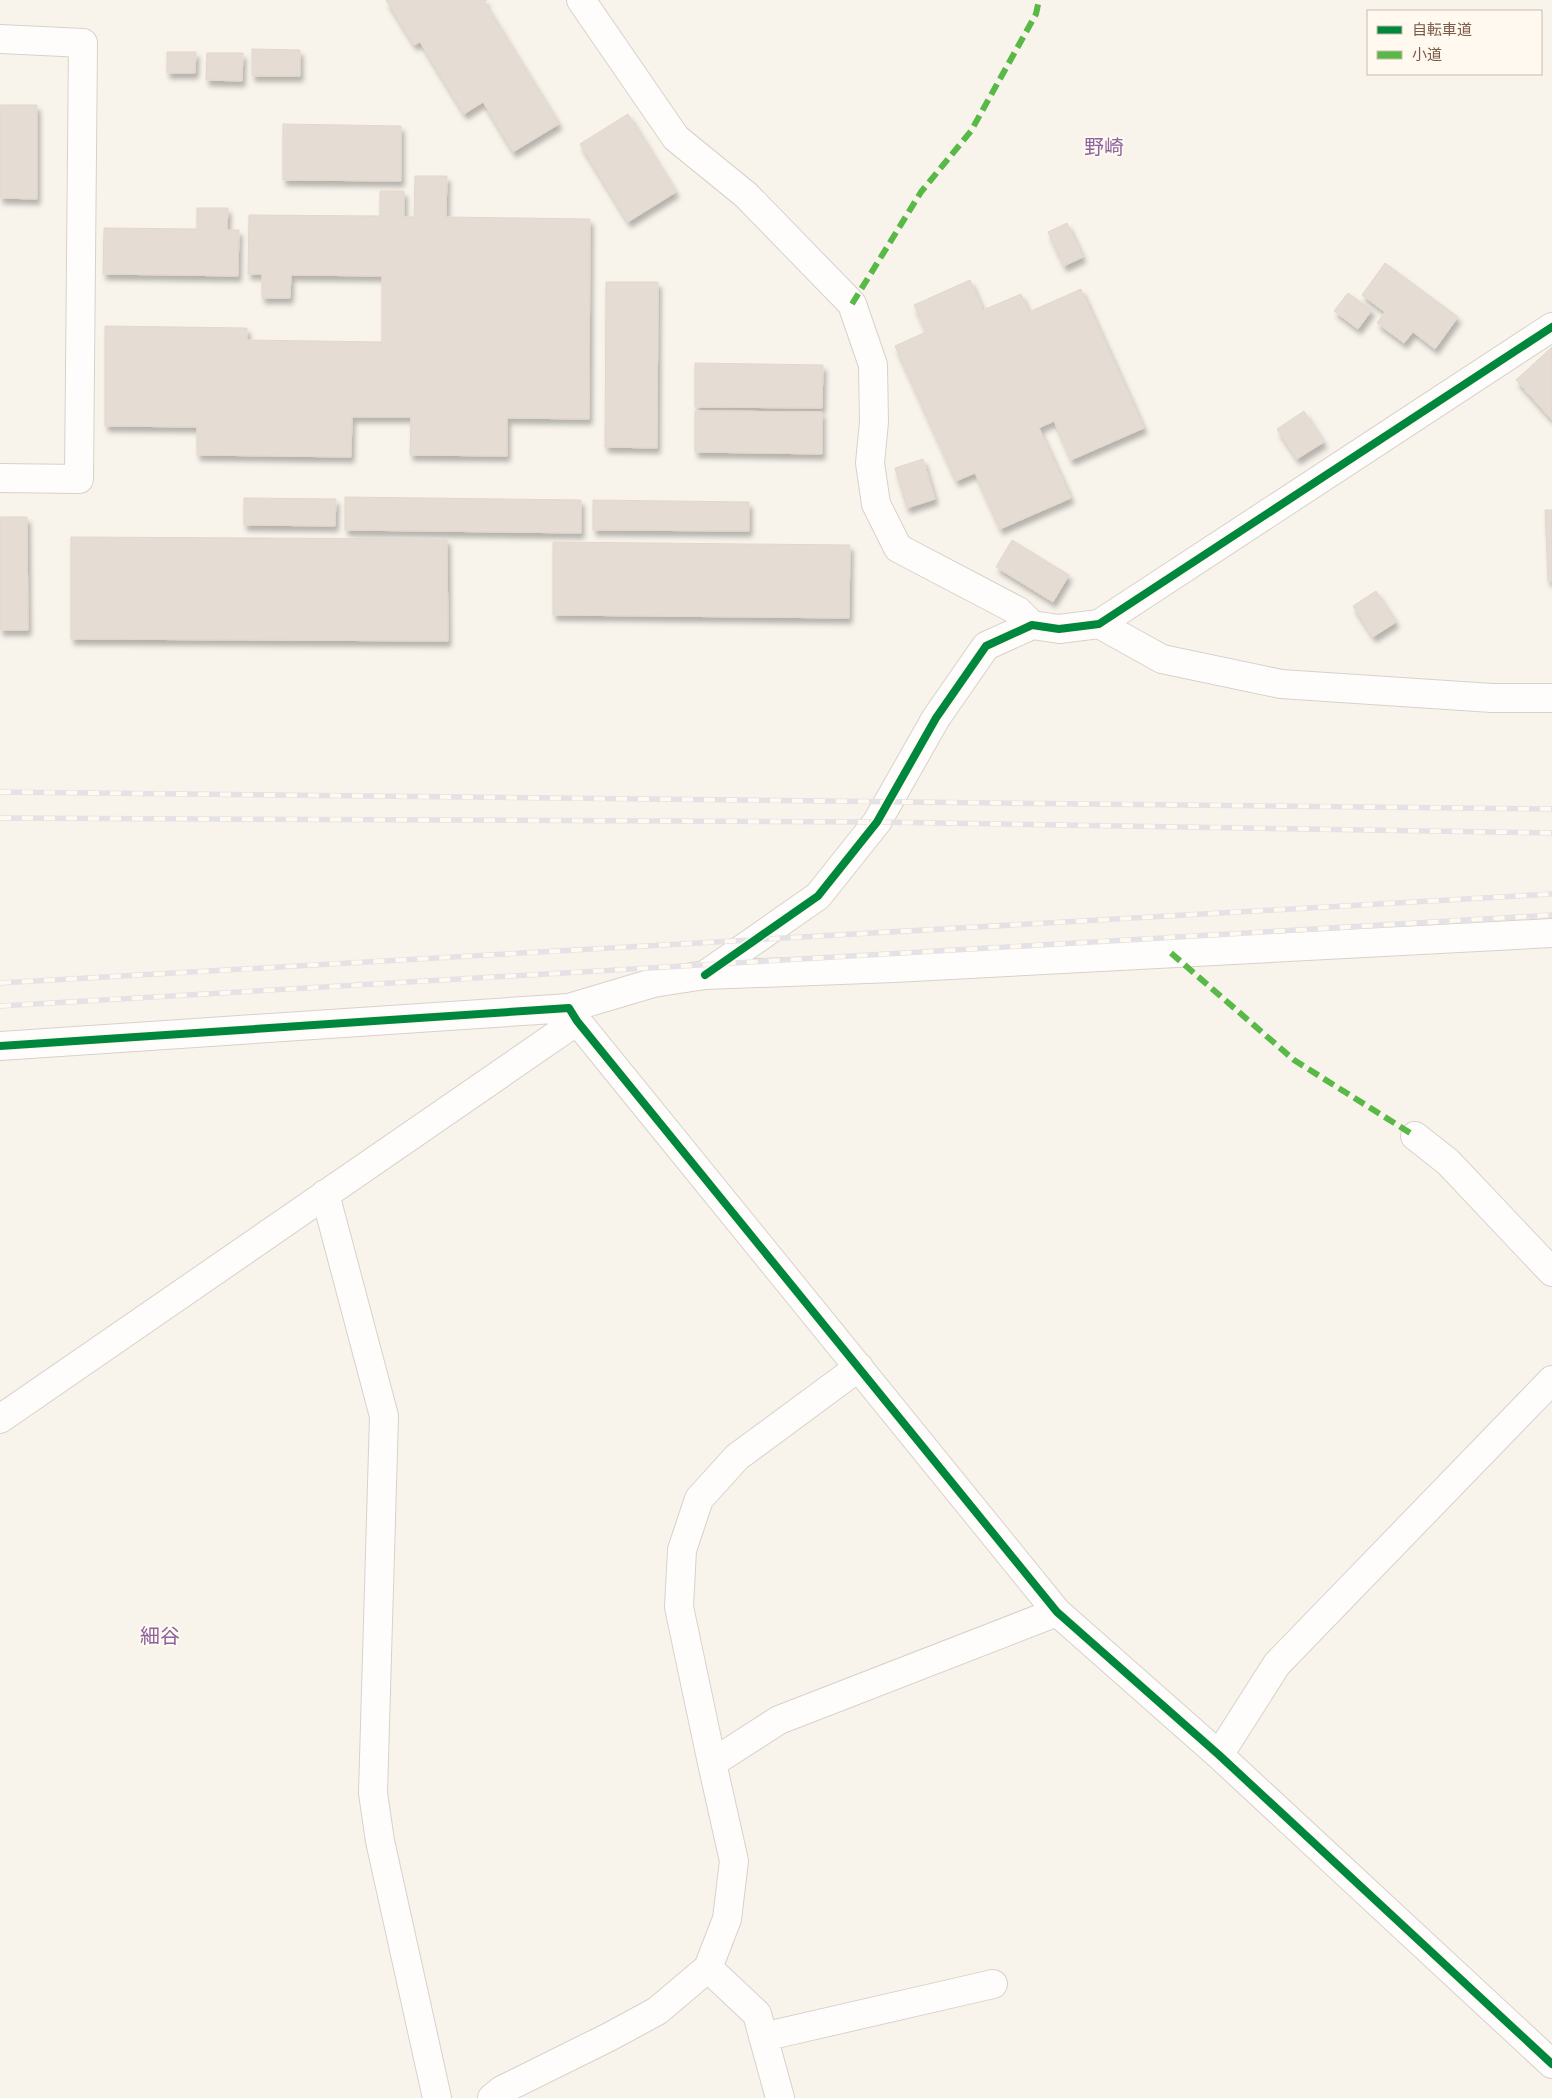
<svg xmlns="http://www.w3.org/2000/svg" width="1552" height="2098" font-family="Arial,'Noto Sans JP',sans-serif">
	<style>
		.building { fill: #e5dcd3; stroke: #e3d7cd; filter: url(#shadow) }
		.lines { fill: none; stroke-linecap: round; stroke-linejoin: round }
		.minor-casing { stroke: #d8d1ca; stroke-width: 30 }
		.minor { stroke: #fefdfc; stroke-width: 28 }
		.rail-casing { stroke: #e5e2e6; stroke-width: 5.5 }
		.rail { stroke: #fff9ef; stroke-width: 4; stroke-dasharray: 11; stroke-linecap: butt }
		.quiet { stroke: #58b947; stroke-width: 6; stroke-dasharray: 12 6; stroke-linecap: butt }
		.cycleway-casing { stroke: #fff9ef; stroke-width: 11 }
		.cycleway { stroke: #00873e; stroke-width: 8 }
		.labels { text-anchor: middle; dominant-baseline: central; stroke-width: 4; stroke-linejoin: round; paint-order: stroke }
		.quarter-label { font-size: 20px; fill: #8b639f; stroke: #fff9ef }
	</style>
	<defs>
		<filter id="shadow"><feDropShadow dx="3" dy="5.5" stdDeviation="2.5" flood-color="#0004"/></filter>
	</defs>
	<rect width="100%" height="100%" fill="#f8f4ec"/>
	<!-- building -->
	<path class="building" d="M386,0H487L484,2L559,124L513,152L483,102L464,114L420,42L414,45Z
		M252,49L300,50V76H252Z
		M167,52H196L195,73H167Z
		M207,53H243L242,81L206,80Z
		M0,105H37V199L0,198Z
		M628,114L676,192L628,222L580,144Z
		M283,124L401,126V181L283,180Z
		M415,176H447L446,217L590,219L589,419L507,418V456L410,455L411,417H352L351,457L197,455V427L105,426V326L247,328V340L382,342V276L291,275L290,298H262V274H248L249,215L380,216V191H404V217H414Z
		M197,208H228L227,230H239L238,276L103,274L104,228L197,229Z
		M1067,223L1083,257L1064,266L1048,232Z
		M1385,263L1458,317L1435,349L1413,332L1404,343L1377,323L1385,312L1362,295Z
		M970,280L983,310L1021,294L1029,312L1081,289L1144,428L1071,460L1054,421L1039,428L1071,498L1000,529L975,473L956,481L895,346L926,332L914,305Z
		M606,282H658L657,448L605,447Z
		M1348,293L1372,310L1358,329L1334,311Z
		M1552,347V420L1516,380Z
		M695,363L823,365L822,408L695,407Z
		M695,411L822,412V454L695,452Z
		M1304,411L1324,442L1297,459L1277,429Z
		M923,459L935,499L907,508L895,468Z
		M345,497L581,500V533L345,530Z
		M244,498L336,499L335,526L244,525Z
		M593,500L749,502V531L593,530Z
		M1545,510H1552V581H1548Z
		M0,517H27L28,630H0Z
		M71,537L447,539L448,641L71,639Z
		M1012,540L1069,575L1053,602L996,567Z
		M553,542L850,545L849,618L553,615Z
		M1376,591L1396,622L1373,637L1353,606Z"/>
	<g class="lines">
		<defs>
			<path id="minor" d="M581,0L676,138L746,195L852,304L873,365L874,422L870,463L876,504L898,548L1018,611L1032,625
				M0,39L83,43L79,479L0,478
				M1099,624L1162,659L1281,684L1492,698H1552
				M705,975L818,896L877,822L936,718L986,646L1032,625L1059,629L1099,624L1552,327
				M569,1008L653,983L705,975L894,968L1552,933
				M0,1046L569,1008L577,1021L1057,1612L1219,1755L1552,2064
				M1415,1136L1448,1162L1552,1272
				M325,1194L384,1416L373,1793L380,1841L437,2098
				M0,1419L577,1021
				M1219,1755L1277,1664L1552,1380
				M712,1763L679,1607L682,1550L699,1499L737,1457L859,1367
				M708,1968L757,2014L780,2098
				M763,2037L993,1984
				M492,2098L502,2090L609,2037L657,2011L708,1968L727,1919L734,1861L712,1763L779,1720L1057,1612"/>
		</defs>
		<!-- minor casing -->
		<use href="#minor" class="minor-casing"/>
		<!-- minor -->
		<use href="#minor" class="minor"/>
		<defs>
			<path id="rail" d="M0,792L1552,809
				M0,818L877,822L1552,833
				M0,983L1552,894
				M0,1006L1552,915"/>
		</defs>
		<!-- rail casing -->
		<use href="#rail" class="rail-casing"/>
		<!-- rail -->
		<use href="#rail" class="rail"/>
		<!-- quiet -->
		<path class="quiet" d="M852,304L921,192L971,131L1036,14L1039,0
			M1171,953L1294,1060L1415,1136"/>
		<defs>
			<path id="cycleway" d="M705,975L818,896L877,822L936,718L986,646L1032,625L1059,629L1099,624L1552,327
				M0,1046L569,1008L577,1021L1057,1612L1219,1755L1552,2064"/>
		</defs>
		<!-- cycleway casing -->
		<use href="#cycleway" class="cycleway-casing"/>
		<!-- cycleway -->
		<use href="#cycleway" class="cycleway"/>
	</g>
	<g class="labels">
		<!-- quarter labels -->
		<g class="quarter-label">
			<text x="1104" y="147">野崎</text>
			<text x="160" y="1636">細谷</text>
		</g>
	</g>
	<!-- legend -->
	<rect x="1367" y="10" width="175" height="65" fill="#fff9ef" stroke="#cabaac"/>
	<rect x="1377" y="26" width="25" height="8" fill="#00873e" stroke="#cabaac"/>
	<text x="1412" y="35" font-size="15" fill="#7b5b48">自転車道</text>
	<rect x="1377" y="51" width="25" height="8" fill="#58b947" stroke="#cabaac"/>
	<text x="1412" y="60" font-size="15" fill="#7b5b48">小道</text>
</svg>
